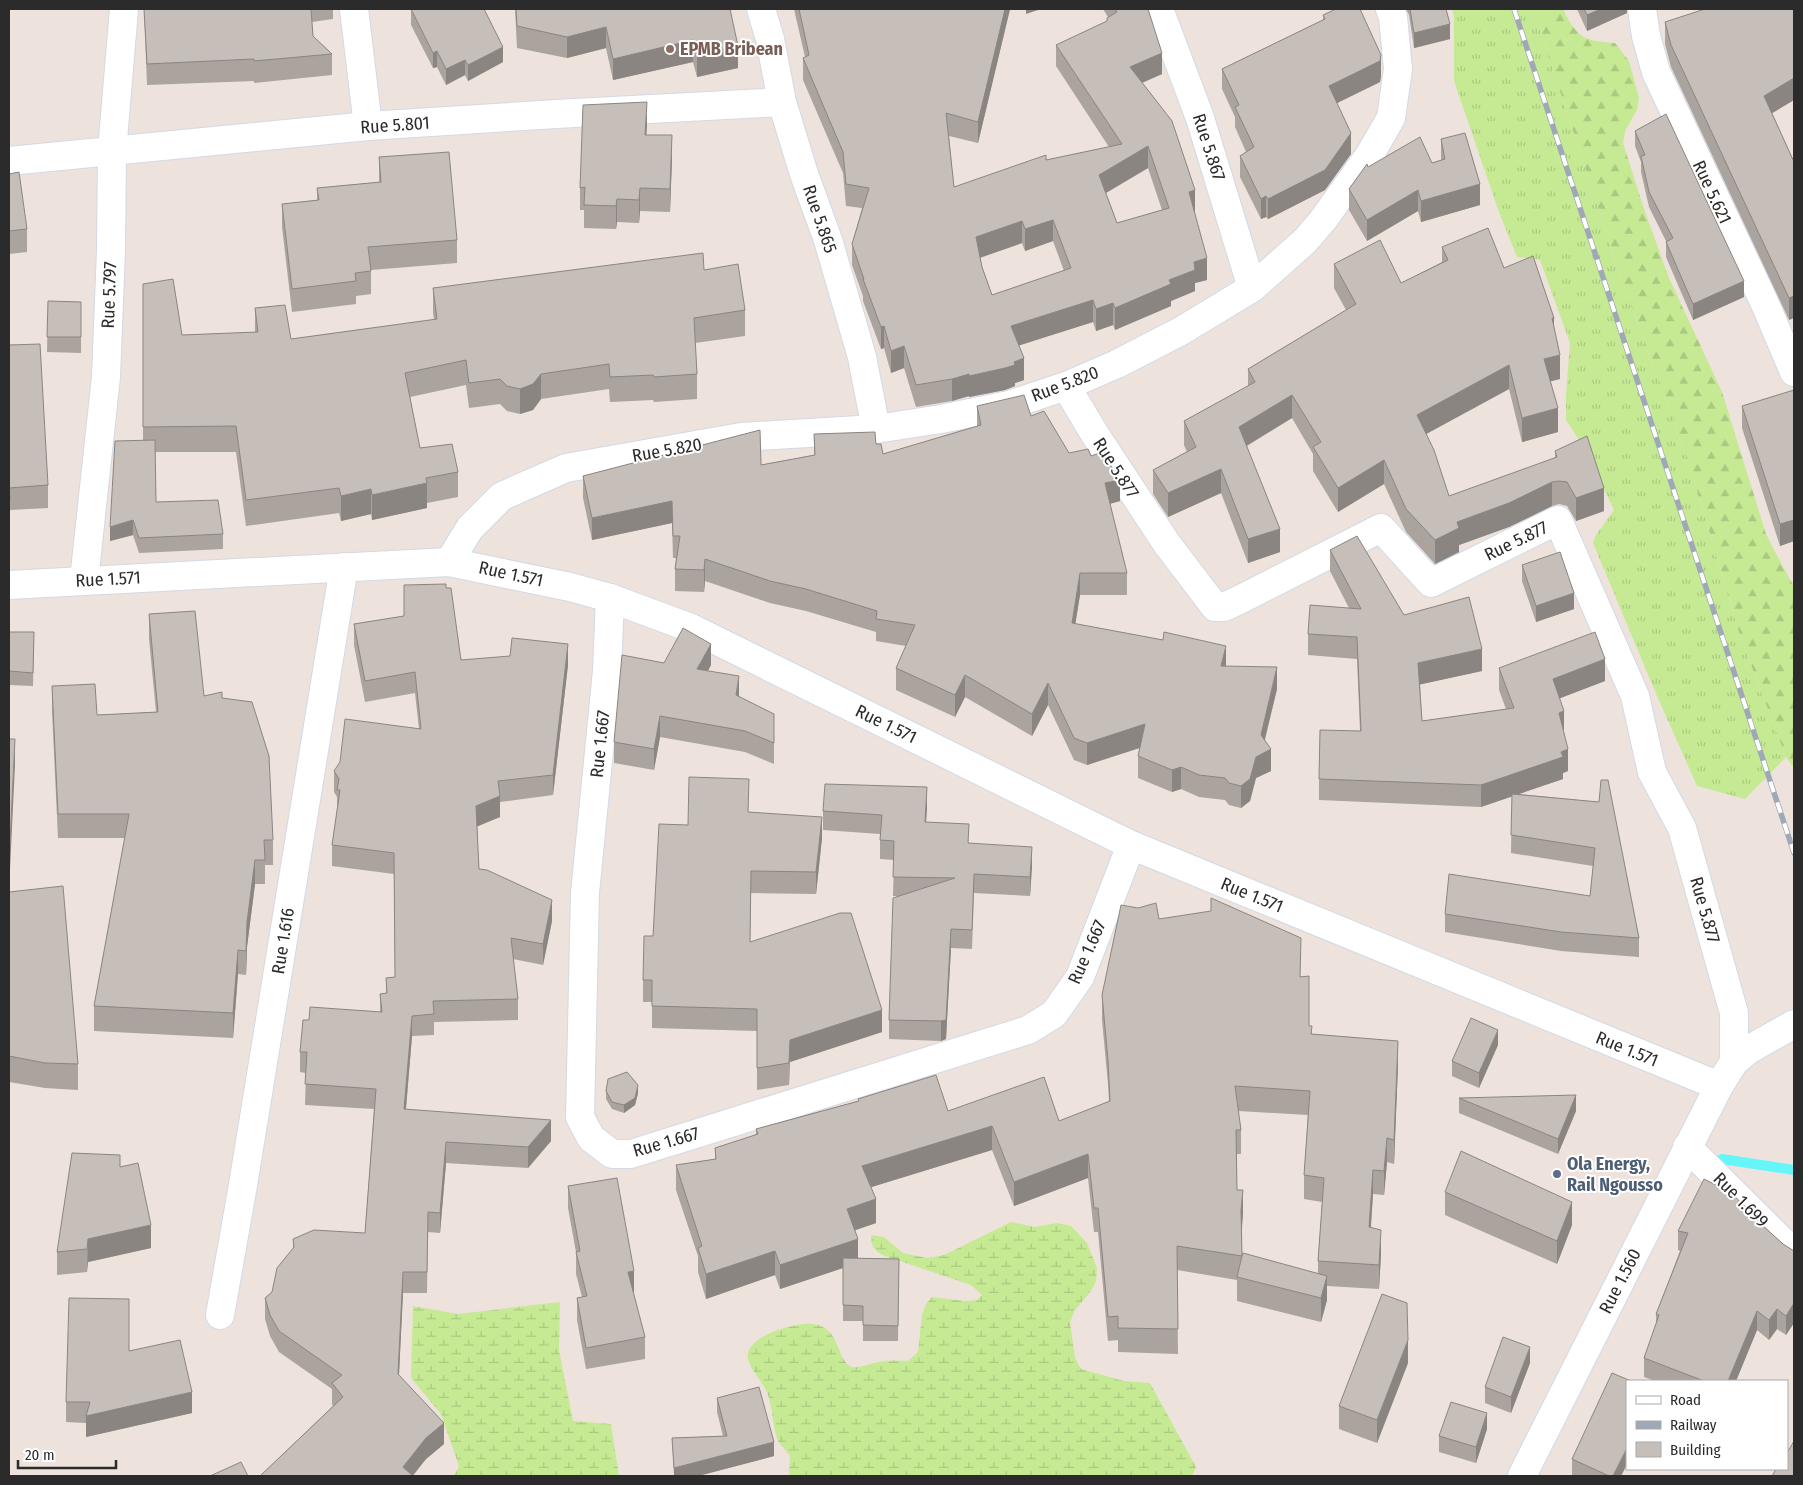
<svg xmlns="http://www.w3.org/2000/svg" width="1803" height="1485" font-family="'Fira Sans Condensed',sans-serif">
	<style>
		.grass { fill: url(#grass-tufts) }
		.forest { fill: url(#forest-firs) }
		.wetland { fill: url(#wetland-marsh) }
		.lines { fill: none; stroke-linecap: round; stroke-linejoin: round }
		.stream { stroke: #66f6fa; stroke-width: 10 }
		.minor-casing { stroke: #d1dae5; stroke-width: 30 }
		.secondary-casing { stroke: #d1dae5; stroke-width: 30 }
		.minor { stroke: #fff; stroke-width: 28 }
		.secondary { stroke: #fff; stroke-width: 28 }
		.rail-casing { stroke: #9ea8b7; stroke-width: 5.5 }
		.rail { stroke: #fff; stroke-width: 4; stroke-dasharray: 11; stroke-linecap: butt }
		.wall { fill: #aaa39e; fill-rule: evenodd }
		.shaded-wall { fill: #8b8581 }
		.building { fill: #c6beb8; stroke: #8b8581; fill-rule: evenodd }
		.education-dot { fill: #8d6e63; stroke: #fff; stroke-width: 2 }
		.service-dot { fill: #5c6f8a; stroke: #fff; stroke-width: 2 }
		.labels { text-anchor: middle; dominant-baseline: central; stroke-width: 4; stroke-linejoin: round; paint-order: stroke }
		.education-label { font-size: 18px; font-weight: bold; fill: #785e54; stroke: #fff; text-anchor: start }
		.street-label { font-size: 18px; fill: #2b2b2b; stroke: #fff }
		.service-label { font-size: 18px; font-weight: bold; fill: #4e5e75; stroke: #fff; text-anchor: start }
	</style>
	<defs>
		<pattern id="grass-tufts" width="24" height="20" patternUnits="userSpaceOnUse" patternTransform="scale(1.25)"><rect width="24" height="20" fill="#c6ea94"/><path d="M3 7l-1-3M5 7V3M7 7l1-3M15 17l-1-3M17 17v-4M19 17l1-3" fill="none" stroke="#aac980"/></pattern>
		<pattern id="forest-firs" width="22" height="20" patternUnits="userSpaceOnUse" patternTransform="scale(1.25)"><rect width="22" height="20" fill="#c6ea94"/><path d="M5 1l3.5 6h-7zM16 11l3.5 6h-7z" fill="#aac980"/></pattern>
		<pattern id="wetland-marsh" width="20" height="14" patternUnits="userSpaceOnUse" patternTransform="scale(1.25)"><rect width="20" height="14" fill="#c6ea94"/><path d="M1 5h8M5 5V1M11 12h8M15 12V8" fill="none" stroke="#aac980"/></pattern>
	</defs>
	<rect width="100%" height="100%" fill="#eee2dc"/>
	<!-- grass -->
	<path class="grass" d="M1452,9H1533L1626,292L1692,472L1740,636L1786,757L1745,799L1697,786L1657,696L1593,543L1596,535L1614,510L1583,446L1566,420V394L1570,343L1540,260L1517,257L1499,212L1454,81V16Z"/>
	<!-- forest -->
	<path class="forest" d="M1533,9H1563C1577,38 1584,41 1615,43L1629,61L1639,98L1637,110L1625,131L1623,143L1644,209L1669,278L1722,392L1766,534L1784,569L1794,586V768L1786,757L1740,636L1692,472L1626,292Z"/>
	<!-- wetland -->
	<path class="wetland" d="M1011,1222L1035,1227L1057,1223L1071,1226L1087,1243L1097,1268L1096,1281L1091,1291L1075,1310L1070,1322L1075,1358L1081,1369L1124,1381L1150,1383L1196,1467L1192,1476H789L790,1456C787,1451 781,1446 778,1441C772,1426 773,1408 767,1392C762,1381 751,1371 748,1359C743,1336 796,1322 813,1324C842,1328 835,1360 852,1367C857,1368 862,1366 867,1365C883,1360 892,1360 908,1361L918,1352L922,1315L926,1304L932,1297L965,1301L977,1300L982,1295L971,1285L885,1256C875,1251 871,1248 871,1235L884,1237L903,1253L927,1258L944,1255Z
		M560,1302L559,1350L573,1421L611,1424L619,1476H454L459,1466L441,1414L411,1378L413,1306L458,1314Z"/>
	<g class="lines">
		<!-- stream -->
		<path class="stream" d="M1722,1159L1794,1170"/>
		<defs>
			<path id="minor" d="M354,9L368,126
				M761,9L770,39L782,102L804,174L828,240L862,357L876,429
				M1159,9L1200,118L1252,288
				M1642,9L1646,36L1656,72L1766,306L1794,372
				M9,161L368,126L556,114L782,102
				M1066,386L1094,433L1167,544L1215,607H1224L1239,600L1381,528L1431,583L1558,520L1635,696L1652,772L1682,828L1734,1013V1062
				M449,562L470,528L502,496L566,468L741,437L876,429L941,419L1009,405L1066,386L1117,364L1181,331L1252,288L1305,241L1323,220L1369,156L1391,118L1398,69L1393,17L1390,9
				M84,580L106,377L111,250L112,151L124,9
				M610,598L607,671L585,893L580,1117L591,1138L612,1154H631L1028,1030L1054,1014L1080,977L1131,845
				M1687,1147L1794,1253
				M220,1315L243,1185L344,567"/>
			<path id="secondary" d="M9,585L449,562L570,587L610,598L691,628L1131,845L1719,1086
				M1522,1476L1719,1086L1734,1062L1750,1049L1794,1024"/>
		</defs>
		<!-- minor casing -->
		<use href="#minor" class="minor-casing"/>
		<!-- secondary casing -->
		<use href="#secondary" class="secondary-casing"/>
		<!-- minor -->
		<use href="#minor" class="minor"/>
		<!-- secondary -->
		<use href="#secondary" class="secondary"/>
		<defs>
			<path id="rail" d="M1514,9L1794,853"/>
		</defs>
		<!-- rail casing -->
		<use href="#rail" class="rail-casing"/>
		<!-- rail -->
		<use href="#rail" class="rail"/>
	</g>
	<!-- wall -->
	<path class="wall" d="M144,9H333V19L312,22L313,36L332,54V75L254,83V81L147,85Z
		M411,9L503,62L468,81L465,75L446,85L437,67L433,68L411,25Z
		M515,9H730L738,68L697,77L693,62L613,80L606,48L567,58L517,48Z
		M794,9H1010L978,143L949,136L954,187L1046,160L1109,147L1056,66V45L1107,22V18L1108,17L1103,9H1148L1162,74L1142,83L1195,212H1194L1207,280L1195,283V291L1171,301V306L1115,330L1113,325L1096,331L1093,322L1019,345L1024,380L1015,383V386L1005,390L969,397V396L952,401L916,407L904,368L891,373L884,348L881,349L863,301V296L852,265V244L862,208L846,206L843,173L803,80V58L805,57ZM1148,168L1162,210L1117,223L1106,193ZM1053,241L1064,271L992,295L982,267L980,258L1022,243L1025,251Z
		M1406,9H1446L1450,39L1414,48L1409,15Z
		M1577,9H1627V13L1587,31Z
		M1323,15L1381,76L1380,82L1337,103L1351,154L1325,190L1268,219L1266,217L1261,219L1240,177V156L1246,152L1235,127V117L1222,89V69L1323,20Z
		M1665,22L1794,100L1772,113L1794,162L1789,320L1671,67L1665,44Z
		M647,125L646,135L672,158L670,212L640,211L639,223L617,222L616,229L584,228V210H580V188Z
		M1635,131L1744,297L1693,320L1666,257V241L1649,207L1641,172V162L1635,146Z
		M1441,139L1480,205L1421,222L1418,211L1367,241L1349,210V189L1368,167L1432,163L1441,160Z
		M379,157L457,240V263L371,270V294L356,296V304L292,312L282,227V204L317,200V188L379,182Z
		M9,174L27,229V252L9,254Z
		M1442,247L1504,268L1554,329L1560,379L1550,381L1558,432L1522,442L1509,389L1426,434L1449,496L1555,458V451L1604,511L1576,521L1567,506L1559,504L1552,506L1509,527L1459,545V552L1435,564L1406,532L1384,484L1338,512L1313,471V454L1292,418L1247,446L1280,552L1248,563L1221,493L1168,517L1153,494V470L1187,452L1184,445V421L1248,386V369L1346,310L1334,288V264L1401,283L1442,262Z
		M704,270L745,310V336L695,343L697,374V399L654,402L653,400L610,402L609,389L541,399L533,410L520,414L507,411L500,404L469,408L466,385L410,397L420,448L458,472V497L427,503V508L372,520L371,514L341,521L339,513L246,526L236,452H155L156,502L223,534V549L139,553L133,535L110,541L143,441V284L182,335L255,332V308L291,339L434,320L433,313V288Z
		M48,301L81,302V353L47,352Z
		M9,345L48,485V508L10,510V523H9Z
		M1794,390V541L1780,546L1742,428V406Z
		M977,406L1031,416L1069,453L1091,456L1120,501L1110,504L1127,573V595H1080L1075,624L1226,666L1277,689L1265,740L1271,771L1256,778L1250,801L1241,808L1229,805L1225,800L1199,797L1181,789L1172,792L1138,778V756L1140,748L1087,765L1074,760L1048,705L1032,736L965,697L955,717L896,690V668L906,646L876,641V632L806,611L770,603L705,581L704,592L675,591V569L676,558H673L672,523L592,540L583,498V476L761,465L814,455V434L876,444L883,454L977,427Z
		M1330,550L1404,615L1482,671L1420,684L1422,721L1506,709L1499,690V668L1605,681L1559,698L1568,771L1563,773V779L1518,794L1599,802L1639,938V957L1561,951L1445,932V914L1590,896L1593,866L1511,853L1512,796L1481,807L1319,800V779L1360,731L1357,659L1308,655V634L1349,608L1330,571Z
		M1522,565L1574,609L1536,622L1522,581Z
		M446,588L461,660L568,665L553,795L500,802V817L477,826L479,869L552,921L543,965L513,959L518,999V1020L434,1022V1035L412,1036L406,1110L551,1141L528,1168L446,1163L440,1233L428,1232L427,1293H403L399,1375L444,1444L426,1459L413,1476H260L333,1406L332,1404V1389L279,1352L270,1336L265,1319V1298L272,1292L293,1248V1239L365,1233L374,1109L305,1105L306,1073L300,1072V1052L309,1020L380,1012V994L386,993V978L395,977L394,874L332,866V845L337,810V797L334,792V771L419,729L415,693L365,702L354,645V624L404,616Z
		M149,614L204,696L222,698L273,840V865H265V884H255L247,947L246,975L238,974L233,1038L94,1031V1006L125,838H58L52,711V686L97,715L156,712L149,639Z
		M9,632H34L33,686L9,685Z
		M664,663L711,665L708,671L739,697L774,714V764L745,752L660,737L654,770L614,763V742Z
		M927,807L926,822L969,843L1032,866L1030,896L974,893L972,949L951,948L946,1039L941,1041L889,1039V1020L899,896H893L894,860L880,859V834L823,830V811Z
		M748,812L822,838L816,894L751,893L750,942L882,1032L790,1062L789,1085L757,1090V1031L652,1028V1002H643V980L653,936L688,825Z
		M9,892L78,1064V1090L45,1088L9,1082Z
		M1159,919L1301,977L1309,1026L1312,1034L1398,1065L1394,1164L1387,1162L1384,1195L1373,1194L1371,1227L1381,1254L1379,1289L1327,1286V1300L1321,1322L1237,1301V1280L1177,1270L1178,1354L1118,1352V1340L1108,1341L1098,1232H1094L1088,1178L1014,1206L992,1150L871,1187L876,1223L855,1230L858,1258L899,1259L898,1341H863V1321H843V1268L780,1289L775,1275L706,1299L698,1272V1256L676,1190V1165L715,1159V1148L756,1135V1129L858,1101V1099L948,1111L1059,1121L1109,1102L1108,1084L1102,1020V995ZM1238,1111L1308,1115L1304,1175V1199L1322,1202L1318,1261V1274L1242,1256V1229L1243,1214L1237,1190V1154H1241V1130Z
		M1498,1045L1479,1088L1452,1076V1061Z
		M606,1091L638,1093L635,1105L624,1113L612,1109L606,1099Z
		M1459,1098L1576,1111L1558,1154L1459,1113Z
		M120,1167L151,1248L88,1262L87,1272L57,1275V1252Z
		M568,1186L634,1292L633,1293L645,1337V1359L586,1369L577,1320V1298L582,1297L576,1274V1252L568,1208Z
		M1445,1192L1572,1225L1557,1264L1445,1215Z
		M1751,1214L1783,1244L1794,1251V1323L1786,1335L1777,1329L1769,1340L1757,1330L1736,1381H1655L1644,1377V1358L1656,1324V1314L1680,1251L1678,1250V1231Z
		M129,1351L192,1413L86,1437V1423L66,1422V1402Z
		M1408,1363L1377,1443L1339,1429V1406Z
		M1530,1363L1511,1413L1485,1403V1387Z
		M717,1398L774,1456L698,1476H674L672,1438L723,1436L717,1412Z
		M1487,1429L1476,1463L1439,1452V1436Z
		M1572,1459L1627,1464L1621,1476H1575L1572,1475Z"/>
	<!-- shaded-wall -->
	<path class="shaded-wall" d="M1005,9H1010L978,143V122Z
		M1026,9H1041L1026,14Z
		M1601,9H1627V13L1587,31V15Z
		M1450,24V39L1414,48V33Z
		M606,27V48L567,58V37Z
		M693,40V62L613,80V59Z
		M738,46V68L697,77V55Z
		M503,47V62L468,81V65Z
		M437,51V67L433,68V53Z
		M1162,53V74L1130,88V67Z
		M1381,55V76L1380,82L1329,107V86Z
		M465,60V75L446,85V69Z
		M1794,78V100L1764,118V96Z
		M647,102V125L645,158V135Z
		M1351,133V154L1325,190L1268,219V199Z
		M672,135V158L670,212V189Z
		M1148,146V168L1099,197V175Z
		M1480,184V205L1421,222V201Z
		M640,188V211L639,223V200Z
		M1195,190V212L1189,214V192Z
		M1418,190V211L1367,241V220Z
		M1266,196V217L1261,219V199Z
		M617,199V222L616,229V206Z
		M1053,220V241L1025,251V229Z
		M1022,221V243L976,259V237Z
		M1207,258V280L1195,283V291L1171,301V306L1115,330V308L1169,280L1194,262Z
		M1744,281V297L1693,320V304Z
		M1794,296V318L1789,320V298Z
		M1093,300V322L1011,348V326Z
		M1113,303V325L1096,331V309Z
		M1552,318H1554V341Z
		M884,326V348L881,349V327Z
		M904,346V368L891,373V351Z
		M1560,355V379L1544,383V359Z
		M1024,358V380L1015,383V386L1005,390L969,397V376L1014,362Z
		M1509,365V389L1417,439V415Z
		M541,374V399L533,410L520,414V389Z
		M969,374V396L952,401V379Z
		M1292,395V418L1239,450V427Z
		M1558,408V432L1522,442V418Z
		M1384,460V484L1338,512V488Z
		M1221,469V493L1168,517V493Z
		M1120,480V501L1105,505V483Z
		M1552,482V506L1509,527L1459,545V552L1435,564V540L1457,522Z
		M427,483V508L372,520V495Z
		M1604,488V511L1576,521V498Z
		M371,489V514L341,521V496Z
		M672,501V523L592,540V518Z
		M133,520V535L110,541V527Z
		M1794,520V541L1780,546V524Z
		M1280,529V552L1248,563V539Z
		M705,559V581L704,592V570Z
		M1080,573V595L1072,645V623Z
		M1574,593V609L1536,622V606Z
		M568,644V665L553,795V775Z
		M711,644V665L697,690V669Z
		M1226,646V668L1221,666Z
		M1482,649V671L1418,685V663Z
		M1605,659V681L1553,701V679Z
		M1277,667V689L1261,754L1271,749V771L1256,778L1250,801L1241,808V786L1261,735Z
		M965,675V697L955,717V695Z
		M739,676V697L736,695Z
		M1048,683V705L1032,736V714Z
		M1564,711V733L1559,713Z
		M660,716V737L654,770V749Z
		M1145,724V746L1087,765V743Z
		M15,739V765L9,890V864Z
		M1568,749V771L1563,773V779L1481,807V785Z
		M1181,767V789L1172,792V770Z
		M927,787V807L925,841V822Z
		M500,796V817L476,827V806Z
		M822,817V838L816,894V872Z
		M1032,847V866L1030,896V877Z
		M255,860V884L247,947L246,975V951L247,922Z
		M552,900V921L543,965V944Z
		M951,929V948L946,1039L941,1041V1021Z
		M238,950V974L233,1038V1013Z
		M882,1010V1032L790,1062L789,1085L790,1040Z
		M412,1016V1036L404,1130V1109Z
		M1498,1030V1045L1479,1088V1073Z
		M1398,1041V1065L1394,1164V1140Z
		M638,1085V1093L635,1105L624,1113V1105Z
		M1576,1095V1111L1558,1154V1139Z
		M551,1120V1141L528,1168V1147Z
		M992,1126V1150L862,1190V1166Z
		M1387,1138V1162L1384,1195V1171Z
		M446,1142V1163L440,1233V1213Z
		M1088,1154V1178L1014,1206V1182Z
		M1373,1170V1194L1369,1251V1227Z
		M1243,1190V1214L1241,1234V1210Z
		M876,1199V1223L847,1233V1209Z
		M1572,1202V1225L1557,1264V1241Z
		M151,1225V1248L88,1262L87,1272L88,1239Z
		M1381,1230V1254L1379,1289V1265Z
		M858,1239V1263L780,1289V1265Z
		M775,1251V1275L706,1299V1274Z
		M634,1271V1292L628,1294V1272Z
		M403,1272V1293L398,1394V1374Z
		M1327,1276V1300L1321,1322V1298Z
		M1794,1303V1323L1786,1335V1316Z
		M1777,1309V1329L1769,1340V1320Z
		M1757,1311V1330L1736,1381H1728Z
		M1408,1340V1363L1377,1443V1420Z
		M1530,1347V1363L1511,1413V1397Z
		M192,1392V1413L86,1437V1416Z
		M1487,1413V1429L1476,1463V1447Z
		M444,1423V1444L426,1459L412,1476L403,1467L426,1438Z
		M774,1442V1456L698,1476H674V1468Z
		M1627,1448V1464L1621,1476H1613Z"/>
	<!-- building -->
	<path class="building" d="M144,9H311L313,36L332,54L254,61V59L147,64Z
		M411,9H484L503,47L468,65L465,60L446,69L437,51L433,53Z
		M516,9H730L738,46L697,55L693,40L613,59L606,27L567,37L517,26Z
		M799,9H1005L978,122L946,113L954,187L1046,155V160L1122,144L1056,45L1107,21V18L1117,12L1115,9H1148L1162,53L1130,67L1172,121L1195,190L1189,192L1207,258L1194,262L1195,270L1169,280L1171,284L1115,308L1113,303L1096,309L1093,300L1011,326L1024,358L1014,362L1015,365L1005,368L969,376V374L952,379L916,385L904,346L891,351L884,326L881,327L863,279H864L852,244L869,188L846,184L843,152L803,58L809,55ZM1148,146L1169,208L1117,223L1099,175ZM1053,220L1071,268L992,295L982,267L976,237L1022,221L1025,229Z
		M1336,9H1360L1381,55L1380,61L1329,86L1351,133L1325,170L1268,199L1266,196L1261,199L1240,156L1254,147L1235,107L1239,105L1222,69L1325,19L1323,15Z
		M1410,9H1446L1450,24L1414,33Z
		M1584,9H1601L1587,15Z
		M1705,9H1794V78L1764,96L1794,162V296L1789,298L1671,45L1665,22Z
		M647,102L645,135H672L670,189L640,188L639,200L617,199L616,206L584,205L585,187L580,188L583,105Z
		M1666,114L1744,281L1693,304L1666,242L1673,238L1649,192L1641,156L1645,155L1635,131Z
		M1465,133L1480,184L1421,201L1418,190L1367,220L1349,189L1367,164L1368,167L1420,137L1432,163L1445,159L1441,139Z
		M449,152L457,240L368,247L371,271L355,273L356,281L292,289L282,204L319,200L317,188L381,182L379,157Z
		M19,172L27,229L9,231V174Z
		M1488,228L1504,268L1533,256L1554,318H1552L1560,355L1544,359L1558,408L1522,418L1509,365L1417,415L1434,450L1449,496L1557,457L1555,451L1587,436L1604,488L1576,498L1567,482L1559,481L1552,482L1509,503L1457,522L1459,528L1435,540L1406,509L1384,460L1338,488L1313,447L1321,442L1292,395L1239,427L1280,529L1248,539L1221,469L1168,493L1153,470L1196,447L1184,421L1255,382L1248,369L1356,304L1334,264L1380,240L1401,283L1448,260L1442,247Z
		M703,253L704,270L738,264L745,310L694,318L697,374L654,377L653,375L610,377L609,364L541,374L533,384L520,389L507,386L500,379L469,383L466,360L405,373L420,448L452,444L458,472L426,478L427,483L372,495L371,489L341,496L339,488L246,500L236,426L143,427V284L173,279L182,335L258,332L255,308L285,305L291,339L437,319L433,288Z
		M48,301L81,302V337H47Z
		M40,344L48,485L9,488L10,500H9V345Z
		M1794,390V520L1780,524L1742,406Z
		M1024,395L1031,416L1044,411L1069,453L1088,449L1091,456L1102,452L1120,480L1105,483L1127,573H1080L1072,623L1163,640L1164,632L1226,646L1221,666L1277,667L1261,735L1271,749L1256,757L1250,779L1241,786L1229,783L1225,778L1199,775L1181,767L1172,770L1138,756L1145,724L1087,743L1074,738L1048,683L1032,714L965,675L955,695L896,668L915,625L876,619L877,611L806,589L770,581L705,559L704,570L675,569L680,536H673L672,501L592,518L583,476L760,430L761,465L815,455L814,434L875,432L876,444H881L883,454L981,425L977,406Z
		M155,440L156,502L218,500L223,534L139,538L133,520L110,527L115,441Z
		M1357,536L1404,615L1469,597L1482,649L1418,663L1422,721L1514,708L1499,668L1595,632L1605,659L1553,679L1564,711L1559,713L1568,749L1561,752L1563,757L1481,785L1319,779L1320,730L1361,731L1357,637L1308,634L1310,605L1361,609L1330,550Z
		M1560,552L1574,593L1536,606L1522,565Z
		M446,584V588H451L461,660L510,656L512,638L568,644L553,775L498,781L500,796L476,806L479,869L487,870L552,900L543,944L511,938L518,999L433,1001L434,1014L412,1016L404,1109L551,1120L528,1147L446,1142L440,1213L428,1212L427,1272H403L398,1374L444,1423L426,1438L403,1467L413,1476H334L333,1475V1476H260L343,1397L332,1383L342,1375L279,1331L270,1315L265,1298L272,1292L277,1268L294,1247L293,1239L314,1230L365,1233L376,1089L305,1084L307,1052H300L303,1020H309L310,1007L382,1012L380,994L387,993L386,978L395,977L394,853L332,845L340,790H337L339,779L334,771L340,762L345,719L421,729L415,672L365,681L354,624L404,616V585Z
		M195,611L204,696L222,692V698L252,702L269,756L273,840H264L265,860H255L247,922L246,951L238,950L233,1013L94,1006L129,814H58L52,686L95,684L97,715L158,712L149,614Z
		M683,628L711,644L697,669L739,676L736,695L774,714V743L745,731L660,716L654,749L614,742L622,655L664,663Z
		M9,632H34L33,673L9,671Z
		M9,739H15L9,864Z
		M689,777L749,779L748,812L822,817L816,872L751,871L750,942L840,913H851L882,1010L790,1040L789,1063L757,1068V1009L652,1006V980H643L644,936H653L659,824L688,825Z
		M1601,780H1608L1639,938L1561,932L1445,914L1449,874L1590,896L1595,848L1511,835L1512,794L1599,802Z
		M825,784L927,787L925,822L969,824L968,843L1032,847L1030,877L974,874L972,930L951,929L946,1020L941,1021L889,1020L893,898L955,878L893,877L894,841L880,840L882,815L823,811Z
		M63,886L78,1064L45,1063L9,1056V892Z
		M1211,898L1301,938L1300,977L1309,976V1026H1312L1311,1034L1398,1041L1394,1140L1387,1138L1384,1171L1373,1170L1369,1227L1381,1230L1379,1265L1318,1261L1324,1178L1304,1175L1310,1091L1235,1086L1241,1130H1236L1237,1190H1243L1241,1210L1242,1256L1243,1253L1327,1276L1321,1298L1237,1277L1242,1256L1177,1246L1178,1329L1118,1328V1316L1108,1317L1098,1208H1094L1088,1154L1014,1182L992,1126L862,1166L876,1199L847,1209L858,1239L780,1265L775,1251L706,1274L698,1248L702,1246L676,1165L716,1159L715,1148L758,1134L756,1129L859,1101L858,1099L936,1075L948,1111L1044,1077L1059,1121L1110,1101L1108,1060L1102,995L1121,905L1138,908L1156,903L1159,919L1211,911Z
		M1471,1018L1498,1030L1479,1073L1452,1061Z
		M627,1072L638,1085L635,1098L624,1105L612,1102L606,1091L608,1079Z
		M1576,1095L1558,1139L1459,1098Z
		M1461,1151L1572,1202L1557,1241L1445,1192Z
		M72,1153L120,1155V1167L138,1163L151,1225L88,1239L87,1249L57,1252Z
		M617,1178L634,1271L628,1272L645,1337L586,1348L577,1298L587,1296L576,1252L580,1251L568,1186Z
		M1704,1179L1730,1192L1751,1212L1750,1214L1783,1244L1791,1249L1794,1251V1303L1786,1316L1777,1309L1769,1320L1757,1311L1728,1381H1704L1644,1358L1659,1315L1656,1314L1688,1233L1678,1231Z
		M843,1258L899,1259L898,1326L863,1325V1306L843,1305Z
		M1382,1294L1407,1303L1408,1340L1377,1420L1339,1406Z
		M69,1298L129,1299V1351L180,1340L192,1392L86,1416L90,1402H66Z
		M1503,1337L1530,1347L1511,1397L1485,1387Z
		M1612,1373L1631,1381H1627V1448L1613,1476H1609L1572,1459Z
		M759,1387L774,1442L674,1468L672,1438L727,1436L717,1398Z
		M1451,1402L1487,1413L1476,1447L1439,1436Z
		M1794,1441V1476H1772L1776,1469H1787V1453Z
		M241,1462L248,1476H210Z"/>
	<!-- markers -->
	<circle class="education-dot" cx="670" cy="49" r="5"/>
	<circle class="service-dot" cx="1557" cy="1174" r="5"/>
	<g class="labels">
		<!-- education labels -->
		<g class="education-label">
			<text x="680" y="49">EPMB Bribean</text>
		</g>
		<!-- street labels -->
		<g class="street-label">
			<text transform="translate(395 125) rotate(-4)">Rue 5.801</text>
			<text transform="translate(1209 147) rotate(72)">Rue 5.867</text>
			<text transform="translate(1712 192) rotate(65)">Rue 5.621</text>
			<text transform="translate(820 219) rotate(71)">Rue 5.865</text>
			<text transform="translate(109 295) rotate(-88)">Rue 5.797</text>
			<text transform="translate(1065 384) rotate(-21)">Rue 5.820</text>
			<text transform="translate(667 450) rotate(-10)">Rue 5.820</text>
			<text transform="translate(1116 468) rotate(57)">Rue 5.877</text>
			<text transform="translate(1516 541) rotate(-26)">Rue 5.877</text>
			<text transform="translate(511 574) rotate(12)">Rue 1.571</text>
			<text transform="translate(108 579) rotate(-3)">Rue 1.571</text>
			<text transform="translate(886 724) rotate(26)">Rue 1.571</text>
			<text transform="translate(600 744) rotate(-84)">Rue 1.667</text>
			<text transform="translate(1252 895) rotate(22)">Rue 1.571</text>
			<text transform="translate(1705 910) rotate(74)">Rue 5.877</text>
			<text transform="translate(283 941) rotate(-81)">Rue 1.616</text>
			<text transform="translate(1087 952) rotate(-66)">Rue 1.667</text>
			<text transform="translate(1627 1049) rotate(22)">Rue 1.571</text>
			<text transform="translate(666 1142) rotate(-16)">Rue 1.667</text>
			<text transform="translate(1741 1200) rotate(45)">Rue 1.699</text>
			<text transform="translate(1620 1281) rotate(-63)">Rue 1.560</text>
		</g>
		<!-- service labels -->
		<g class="service-label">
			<text x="1567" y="1164">Ola Energy,<tspan x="1567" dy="21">Rail Ngousso</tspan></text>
		</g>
	</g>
	<!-- border -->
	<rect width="1803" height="1485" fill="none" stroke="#2b2b2b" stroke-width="20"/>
	<!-- legend -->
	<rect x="1626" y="1380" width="162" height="90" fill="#ffffff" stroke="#aaaaaa"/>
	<rect x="1636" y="1396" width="25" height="8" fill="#ffffff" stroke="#aaaaaa"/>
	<text x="1670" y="1405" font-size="15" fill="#2b2b2b">Road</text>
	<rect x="1636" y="1421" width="25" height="8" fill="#9ea8b7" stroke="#aaaaaa"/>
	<text x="1670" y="1430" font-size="15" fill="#2b2b2b">Railway</text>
	<rect x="1636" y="1442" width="25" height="15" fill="#c6beb8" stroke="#aaaaaa"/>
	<text x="1670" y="1455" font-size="15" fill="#2b2b2b">Building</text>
	<!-- scale -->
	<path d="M18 1460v8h98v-8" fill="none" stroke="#2b2b2b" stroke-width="2.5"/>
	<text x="25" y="1460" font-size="15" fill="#2b2b2b" stroke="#ffffff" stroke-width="4" paint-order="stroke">20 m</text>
</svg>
